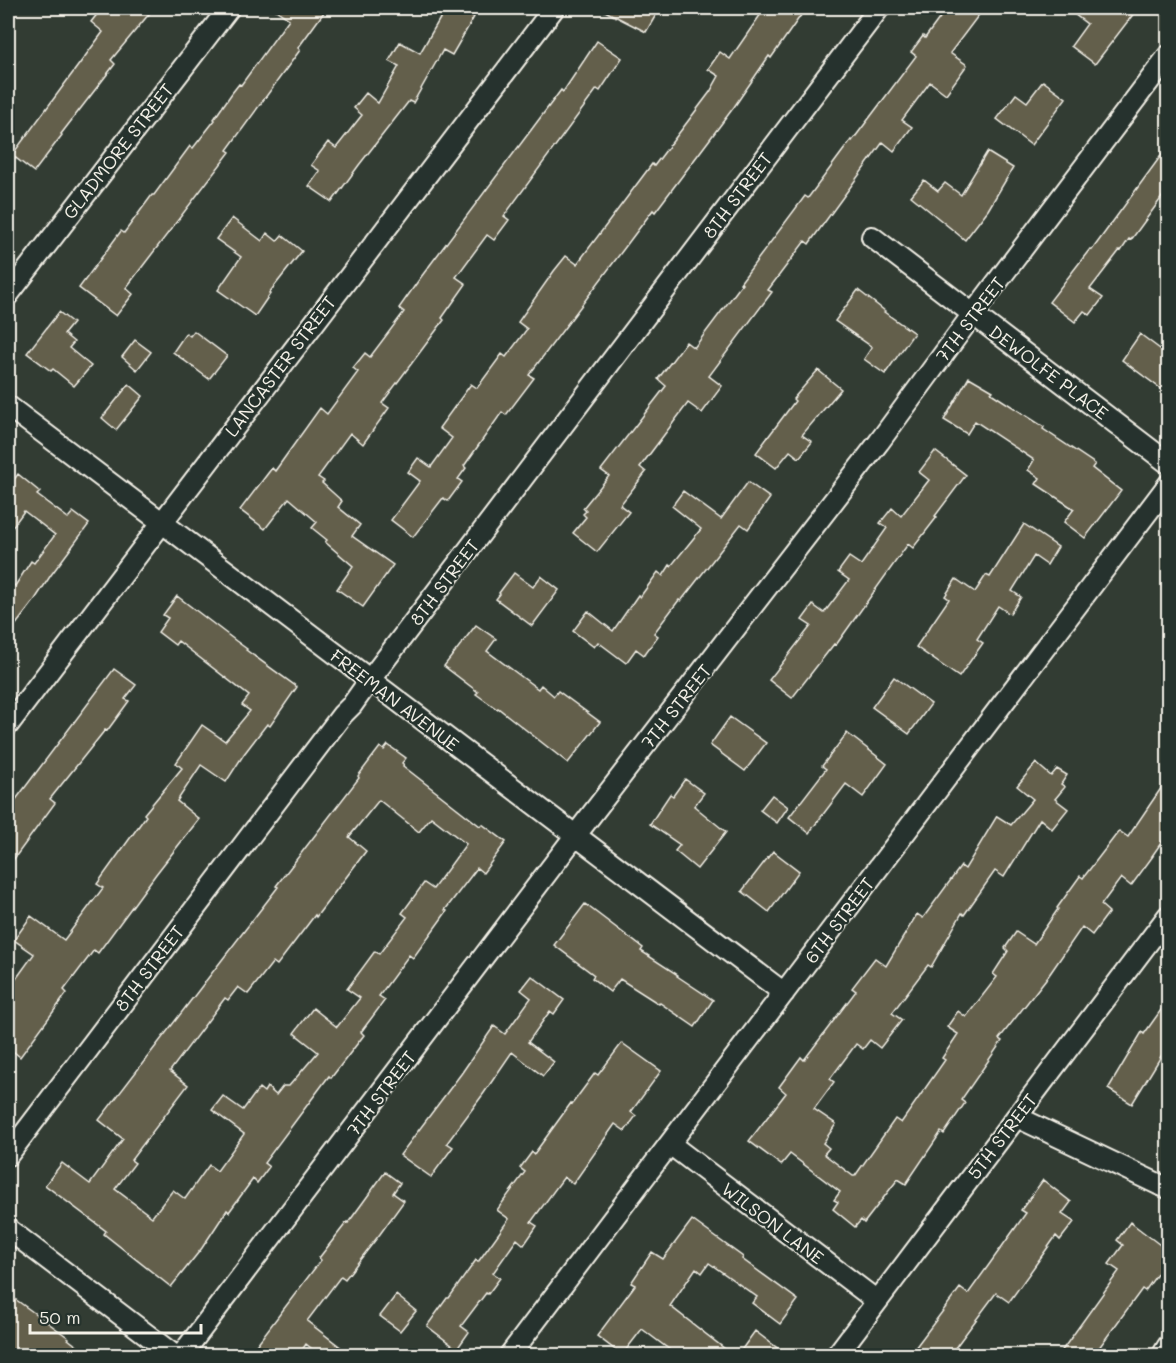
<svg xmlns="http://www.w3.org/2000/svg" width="1176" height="1363" font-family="Mali,sans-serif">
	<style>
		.building { fill: #635e4c; stroke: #f4f1e8; stroke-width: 1.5; fill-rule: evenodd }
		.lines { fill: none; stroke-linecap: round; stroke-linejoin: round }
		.minor-casing { stroke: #f4f1e8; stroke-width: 24 }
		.minor { stroke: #26332d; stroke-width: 20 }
		.labels { text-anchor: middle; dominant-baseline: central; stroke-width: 4.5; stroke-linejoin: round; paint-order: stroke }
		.street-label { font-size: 18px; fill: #f4f1e8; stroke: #26332d }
	</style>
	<rect width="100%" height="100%" fill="#323c33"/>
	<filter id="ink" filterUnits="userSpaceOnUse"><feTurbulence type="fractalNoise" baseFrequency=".0167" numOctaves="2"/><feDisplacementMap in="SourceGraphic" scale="12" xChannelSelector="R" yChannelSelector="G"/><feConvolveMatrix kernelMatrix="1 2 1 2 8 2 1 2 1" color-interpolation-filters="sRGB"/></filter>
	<g filter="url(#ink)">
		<!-- building -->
		<path class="building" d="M102,8H154L111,60L115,64L61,134L62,135L34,172L12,155L103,32L91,22Z
			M273,8H327L298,48L300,50L227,150L230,152L126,288L133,294L116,316L79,288L121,231L124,233L152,195H154L190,146L193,148L215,120L214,119L232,93L239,84L241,85L289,19Z
			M446,8H458L474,17L452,55L443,50L413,103L409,101L359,165L332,202L309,186L320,171L311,165L328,142L336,148L362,115L354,108L366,93L378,103L399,66L389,61L400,42L420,53Z
			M599,8H660L646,32Z
			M765,8H806L771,58L769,56L734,107L655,212L653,210L529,375L534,378L506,415L502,412L464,466L466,468L458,479L462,482L448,501L443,498L413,537L391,520L420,481L408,472L418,458L431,467L452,438L439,428L471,384L477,388L502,354L506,357L527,329L518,322L554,271L566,256L577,264L652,164L654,166L710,92L719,76L708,69L720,52L730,59Z
			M947,8H984L950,53L967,65L946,94L930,82L902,120L912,127L894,151L883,142L811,241L809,244L805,241L768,290L772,292L709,376L722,386L702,413L688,403L640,467L646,472L620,505L629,512L597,552L573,533L586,517L583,514L586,511L583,508L609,476L601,470L666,386L658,379L686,342L694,348L742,284L740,283L805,196L808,198L851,140L852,141L889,92L916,56L911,52L923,36L925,38Z
			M1066,8H1138L1095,64L1071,46L1087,24Z
			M597,41L622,58L600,91L597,89L504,216L509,220L494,240L487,235L456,277L466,284L442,318L444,320L382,403L389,408L363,444L350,433L318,477L324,481L322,483L342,501L338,507L360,525L352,536L393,565L363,607L337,589L353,566L325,542L327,540L312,528L317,522L289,498L265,529L240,510L272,468L275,471L320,408L327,414L358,372L353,368L365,353L370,357L404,312L399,308L421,277L561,90L563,92Z
			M1043,81L1066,98L1031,145L997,119L1016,94L1027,102Z
			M1168,146V189L1131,240L1129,239L1121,251L1120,250L1090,289L1103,298L1090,315L1084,311L1075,322L1049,302L1090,249L1092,250Z
			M987,152L1013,168L988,210L965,240L911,196L924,180L938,191L945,183L961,195Z
			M232,218L262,241L267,233L277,241L282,235L302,251L269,293L270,294L255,316L218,290L241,257L216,239Z
			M858,290L885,311L884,312L914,333L885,374L864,359L872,347L835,321Z
			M59,312L73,323L64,334L74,342L69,348L91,366L74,386L53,369L51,371L27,353Z
			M194,331L227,356L209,379L173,352L186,333L190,336Z
			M1140,334L1168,355V394L1122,360Z
			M135,340L151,352L137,370L122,357Z
			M818,370L841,389L802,435L812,442L799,458L790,451L776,468L756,453L795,401L793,399Z
			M969,377L993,391L991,393L1044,427L1043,429L1095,464L1092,468L1121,491L1085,538L1064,522L1074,509L1036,484L1040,478L1028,470L1034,460L975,421L967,434L944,420Z
			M129,384L143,396L116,430L102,418Z
			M935,451L966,475L935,516L937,517L913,548L908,544L836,645L834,644L792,698L769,680L811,626L802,620L813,605L824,613L849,580L838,572L849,557L861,565L887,528L880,523L892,508L901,516L929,480L919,472Z
			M18,474L40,492L37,495L68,518L73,512L89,524L51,575L34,601L8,635V581L15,586L31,561L34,563L55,535L24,511L8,533V488Z
			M748,482L770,498L748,529L741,524L681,601L679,600L654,633L658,636L644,655L636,649L626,663L598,642L594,647L573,631L588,611L613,631L638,595L640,597L658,572L663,576L670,565L671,566L701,529L672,506L683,491L721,519Z
			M1024,524L1058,547L1047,565L1034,556L1012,591L1021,597L1010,614L998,606L977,639L983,643L959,677L916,647L949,599L945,596L956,579L975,592L986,575L990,577Z
			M514,573L533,587L541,576L559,590L532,626L496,599L500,594L499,593Z
			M177,596L236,641L247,649L246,650L297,687L270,726L267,724L244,754L226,782L201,765L177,801L199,819L156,874L98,953L94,950L64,990L67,993L20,1057L8,1047V990L34,954L14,940L31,916L64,940L103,888L97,884L146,816L144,814L182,768L176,763L202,725L225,741L250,711L242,705L249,696L178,641L175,645L158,632L168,618L163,615Z
			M476,625L496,639L487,651L538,689L541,685L554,696L558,691L600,722L568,763L498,708L497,709L476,694L478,692L444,666Z
			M114,669L136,685L125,699L129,701L107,731L105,730L50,799L55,803L8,867V810Z
			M894,677L931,704L909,734L872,707Z
			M730,717L766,743L745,771L710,745Z
			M847,733L887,764L863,797L846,784L809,833L789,817L826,769L822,766Z
			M388,745L406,758L402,763L404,765L403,766L480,826L482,824L506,842L483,873L477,868L445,910L447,911L413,958L409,955L379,996L385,1000L361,1032L364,1035L331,1078L329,1076L264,1163L269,1167L257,1183L253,1179L229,1212L227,1210L202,1248L171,1287L104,1234L106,1231L45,1185L62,1163L90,1184L123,1139L99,1120L278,887L276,886L359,778L358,776L380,747L384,750ZM379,800L419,832L431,817L466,844L433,889L424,883L402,913L407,917L379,954L375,951L347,989L360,998L337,1027L313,1008L294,1033L318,1052L289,1086H283L276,1095L267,1087L264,1092L259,1088L243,1110L223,1096L212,1110L244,1134L217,1171L209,1165L185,1199L173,1190L152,1217L115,1189L135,1163L131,1160L188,1085L170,1071L225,998L228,1000L238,987L248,994L273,962L277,965L315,915L316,917L366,851L349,837Z
			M1036,763L1051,776L1057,769L1067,775L1061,784L1065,787L1055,799L1068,809L1052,829L1040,819L1004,877L995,871L964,915L962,913L931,967L928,965L892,1013L902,1020L880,1048L870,1040L863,1049L856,1044L830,1079L834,1082L814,1109L836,1124L823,1143L829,1148L824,1154L853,1176H855L895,1119L901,1123L945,1060L942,1058L958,1034L947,1027L958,1011L966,1017L997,977L993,974L1008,951L1005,948L1016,932L1034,944L1058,909L1057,908L1080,876L1083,878L1119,831L1128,837L1168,778V833L1152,856H1153L1131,886L1121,878L1101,905L1109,912L1092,935L1082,927L1049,975L999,1039L1002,1041L961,1100L965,1103L944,1134L941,1132L906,1184L898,1179L864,1223L861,1220L855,1227L833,1209L838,1202L834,1200L840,1192L790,1154L781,1165L749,1141L786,1093L779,1087L801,1057L804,1060L856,991L852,988L875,958L886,966L917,914L923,918L961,866L965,869L997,816L1011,825L1033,799L1017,786Z
			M685,779L704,793L694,806L726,832L697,869L675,851L680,845L650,824L670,794L673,796Z
			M772,795L788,807L777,823L760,810Z
			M773,851L799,871L769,912L742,891Z
			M585,904L643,948L641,951L678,975L677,976L713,1000L695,1027L660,1003L659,1004L620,979L610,992L592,978L594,975L554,945Z
			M532,976L564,1000L554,1014L550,1011L528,1042L554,1062L543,1076L512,1052L484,1093L447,1143L453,1147L431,1177L400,1155L461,1074L494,1026L505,1034L531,998L521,990Z
			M1168,1000V1045L1132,1104L1108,1089L1142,1032L1144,1034Z
			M622,1043L661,1071L631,1112L636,1116L625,1131L615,1124L573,1184L564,1177L531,1222L537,1226L524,1245L517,1239L493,1273L500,1278L488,1294L486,1293L461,1326L469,1332L457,1349L427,1326L447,1298H449L476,1260L478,1262L509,1219L497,1210L525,1172L520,1168L532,1152L534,1154L571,1103L572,1104L595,1073L598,1075Z
			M385,1172L400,1183L393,1193L404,1201L380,1234L345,1279L341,1276L307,1321L352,1356H321L306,1344L298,1356H265L254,1348L321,1260L319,1258L347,1222L348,1223Z
			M1043,1180L1071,1202L1062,1214L1074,1222L1060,1240L1056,1236L1009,1302L996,1293L949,1356H909L960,1288L968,1294L1026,1213L1021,1210Z
			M692,1220L743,1257L742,1259L798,1300L780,1324L752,1303L757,1297L709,1263L702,1273L696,1268L670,1306L734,1356H678L642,1329L622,1355L597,1336L635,1285L631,1283L652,1252L663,1259Z
			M1130,1222L1168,1251V1259L1145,1291L1142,1289L1093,1356H1058L1119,1271L1109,1264L1123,1245L1117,1240Z
			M8,1294L69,1338L68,1339L90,1356H8Z
			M396,1295L416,1311L400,1331L380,1316Z
			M755,1331L788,1356H737Z"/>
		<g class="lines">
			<defs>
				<path id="minor" d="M872,237L1168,463
					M8,295L229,8
					M8,406L784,993
					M8,725L554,8
					M1017,1117L1158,1184L1168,1188
					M670,1144L877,1301
					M8,1155L342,715L352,705L369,681L879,8
					M8,1229L175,1356
					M181,1356L575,836L879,442L973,314L1168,56
					M509,1356L1168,485
					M836,1356L1168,916
					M1162,1356L1168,1346"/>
			</defs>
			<!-- minor casing -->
			<use href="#minor" class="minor-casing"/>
			<!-- minor -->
			<use href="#minor" class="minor"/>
		</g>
	</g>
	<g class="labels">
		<!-- street labels -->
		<g class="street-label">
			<text transform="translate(118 151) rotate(-52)">GLADMORE STREET</text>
			<text transform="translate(737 195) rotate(-53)">8TH STREET</text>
			<text transform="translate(970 319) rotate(-53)">7TH STREET</text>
			<text transform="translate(280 366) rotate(-53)">LANCASTER STREET</text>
			<text transform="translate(1049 372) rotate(37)">DEWOLFE PLACE</text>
			<text transform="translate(444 582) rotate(-53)">8TH STREET</text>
			<text transform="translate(395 700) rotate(37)">FREEMAN AVENUE</text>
			<text transform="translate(676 706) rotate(-52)">7TH STREET</text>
			<text transform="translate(839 920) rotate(-53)">6TH STREET</text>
			<text transform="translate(149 968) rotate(-53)">8TH STREET</text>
			<text transform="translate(381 1093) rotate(-53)">7TH STREET</text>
			<text transform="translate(1002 1136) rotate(-53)">5TH STREET</text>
			<text transform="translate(773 1223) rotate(37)">WILSON LANE</text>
		</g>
	</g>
	<!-- margin -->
	<rect width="1176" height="1363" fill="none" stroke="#26332d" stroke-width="30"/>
	<rect x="15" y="15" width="1146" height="1333" fill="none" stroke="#f4f1e8" stroke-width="2" filter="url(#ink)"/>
	<!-- scale -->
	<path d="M30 1324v9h171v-9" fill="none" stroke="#f4f1e8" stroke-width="3"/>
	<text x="39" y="1324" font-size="18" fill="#f4f1e8" stroke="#26332d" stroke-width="4.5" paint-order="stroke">50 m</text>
</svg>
